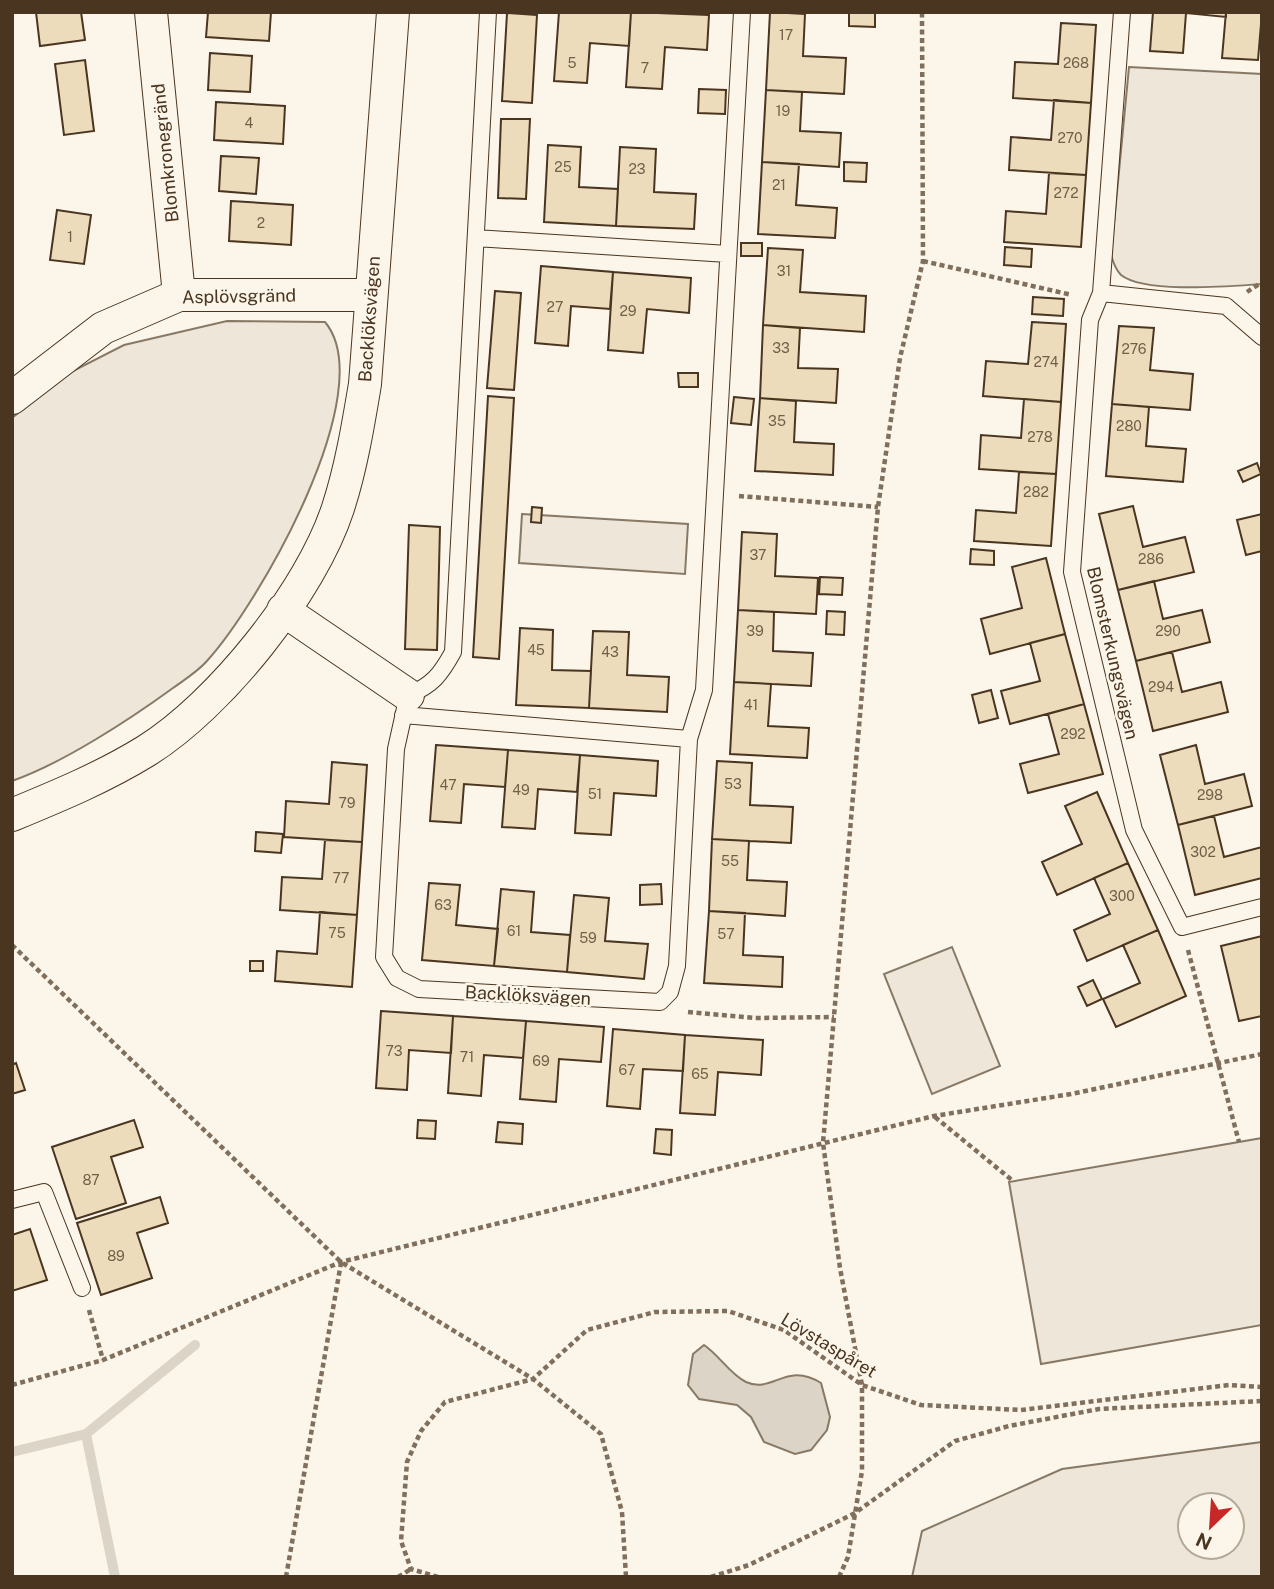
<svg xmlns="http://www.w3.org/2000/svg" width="1274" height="1589" font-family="'Public Sans',sans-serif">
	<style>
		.green { fill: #ede6d9; stroke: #887966; stroke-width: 2; fill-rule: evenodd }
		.water { fill: #dcd4c6; stroke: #887966; stroke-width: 2 }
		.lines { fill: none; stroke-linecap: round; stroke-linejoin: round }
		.stream { stroke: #dcd4c6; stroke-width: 10 }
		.building { fill: #ecdcbc; stroke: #4a3520; stroke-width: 2 }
		.lane-casing { stroke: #4a3520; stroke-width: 18 }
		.street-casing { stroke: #4a3520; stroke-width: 34 }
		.path { stroke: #7f6f5c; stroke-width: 4.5; stroke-dasharray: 5 3.5; stroke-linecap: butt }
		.lane { stroke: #fbf6e9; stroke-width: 16 }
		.street { stroke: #fbf6e9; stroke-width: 32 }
		.labels { text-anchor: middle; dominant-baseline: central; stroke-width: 5; stroke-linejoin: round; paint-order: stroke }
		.number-label { font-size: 14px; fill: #725f47 }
		.street-label { font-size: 18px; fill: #4a3520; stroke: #fbf6e9 }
	</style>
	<rect width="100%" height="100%" fill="#fbf6e9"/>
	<!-- green -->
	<path class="green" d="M1129,67L1262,74V284C1231,286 1145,294 1121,275C1116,270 1113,262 1111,255Z
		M227,321L325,322C382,390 258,606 206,662C197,672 184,680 173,688C129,720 63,763 12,781V418L65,375L124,345Z
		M522,514L688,524L685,574L519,563Z
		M952,947L1000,1066L932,1094L884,974Z
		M1262,1138V1325L1041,1364L1009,1182Z
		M1262,1442V1577H912L922,1531L1062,1469ZM1232,1505V1547H1190V1505Z"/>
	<!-- water -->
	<path class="water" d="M704,1345C719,1355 730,1374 746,1382C773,1394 786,1361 821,1383L830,1417L827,1430L811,1450L795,1454L764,1442L751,1417L737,1405L699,1399L688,1385L693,1354Z"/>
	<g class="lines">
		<!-- stream -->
		<path class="stream" d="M86,1434L115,1577
			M12,1452L86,1434L195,1345"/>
	</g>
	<!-- building -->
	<path class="building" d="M36,12H81L85,40L40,46Z
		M208,12H271L269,41L206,37Z
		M559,12H631L629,46L590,43L587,83L554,81Z
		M631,12L709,15L707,50L665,47L662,89L626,87Z
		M770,12L805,14L803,56L846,58L844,94L766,90Z
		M849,12H875V27L849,26Z
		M1153,12H1226V17L1186,13L1183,53L1150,51Z
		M1226,12H1262L1258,60L1222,58Z
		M507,13L537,15L532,103L502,101Z
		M1061,23L1096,25L1091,103L1013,98L1015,62L1058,64Z
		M210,53L252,56L250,92L208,90Z
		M85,60L94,131L64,135L55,64Z
		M699,89L726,90L725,114L698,113Z
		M766,90L802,92L800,131L841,133L839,167L762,162Z
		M1054,100L1091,103L1086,175L1009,170L1011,137L1051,140Z
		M216,102L285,106L283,144L214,140Z
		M501,119H530L526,199L498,198Z
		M548,145L581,147L579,187L618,189L616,226L544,222Z
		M620,147L656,149L654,192L696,194L694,229L616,226Z
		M221,156L259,158L256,194L219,191Z
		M762,162L799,164L796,205L837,208L835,238L758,234Z
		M844,162L867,163L866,182L844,181Z
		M1049,173L1086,175L1081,247L1004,242L1006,211L1046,214Z
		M231,201L293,205L291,245L229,241Z
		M57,210L91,215L84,264L50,260Z
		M741,243H762V256H741Z
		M1005,247L1032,249L1031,267L1004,265Z
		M768,248L803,250L800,292L866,296L864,332L763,325Z
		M541,266L613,272L610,309L571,306L568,346L535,343Z
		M613,272L691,278L689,313L647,309L643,353L608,350Z
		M495,291L521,293L514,390L487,388Z
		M1033,297L1064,299L1063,316L1032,314Z
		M1032,322L1066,324L1061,402L983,396L986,361L1028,364Z
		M763,325L800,328L798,368L838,369L836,403L760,398Z
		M1119,326L1154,328L1150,370L1193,374L1190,410L1112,404Z
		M678,373H698V387H679Z
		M488,396L514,398L499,659L473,657Z
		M734,397L754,399L751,425L731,423Z
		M760,398L796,401L794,442L834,444L833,475L755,471Z
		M1024,399L1061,402L1056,474L979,469L981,435L1021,438Z
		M1112,404L1149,407L1146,446L1186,449L1183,482L1106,476Z
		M1257,463L1261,474L1243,482L1238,471Z
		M1019,472L1056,474L1051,546L974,541L976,510L1016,513Z
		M1133,506L1143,547L1185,537L1194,572L1118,590L1099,514Z
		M532,507L542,508L541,523L531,522Z
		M1262,514V551L1246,555L1237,520Z
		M409,525L440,527L437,650L405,649Z
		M742,532L777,534L775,576L818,578L816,614L738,610Z
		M971,549L994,551V565L970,564Z
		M1046,558L1065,634L990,654L981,619L1022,608L1012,567Z
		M820,577L843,578L842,595L819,594Z
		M1154,581L1163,619L1202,610L1210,642L1136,661L1118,590Z
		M738,610L774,612L773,651L813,653L811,686L734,682Z
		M827,611L845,612L844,635L826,634Z
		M520,628L553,630L552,670L591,671L589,708L516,705Z
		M593,631L629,632L627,675L669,677L667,712L589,708Z
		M1065,634L1084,704L1010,724L1001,691L1040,681L1030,643Z
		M1172,652L1182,692L1221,682L1228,712L1153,731L1136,661Z
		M734,682L771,684L768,726L809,728L807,758L730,754Z
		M991,690L998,718L979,723L972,695Z
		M1084,704L1103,774L1028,793L1020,764L1059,754L1048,714Z
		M436,745L508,750L505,787L464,784L461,823L430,821Z
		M1196,745L1205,784L1244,774L1252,806L1178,825L1160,755Z
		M508,750L580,755L577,792L538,789L535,829L502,827Z
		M580,755L658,761L656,796L614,793L611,835L575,833Z
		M717,761L752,763L750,805L793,807L791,843L712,839Z
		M332,762L367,765L362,842L284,837L286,801L329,804Z
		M1097,792L1128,863L1057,895L1042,862L1082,844L1065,806Z
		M1214,816L1224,857L1262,847V878L1195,895L1178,825Z
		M256,832L283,834L281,853L255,851Z
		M712,839L749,841L747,880L787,882L785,916L709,911Z
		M325,840L362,842L357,915L280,910L282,877L322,879Z
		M1128,863L1158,930L1087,961L1074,930L1110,914L1094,878Z
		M429,883L460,885L456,925L498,929L494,966L422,960Z
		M661,884L662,904L640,905V885Z
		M501,889L534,892L531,932L570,935L567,972L494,966Z
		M574,895L609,898L605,941L648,944L644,979L567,972Z
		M709,911L745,913L743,955L783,957L782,987L704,983Z
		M320,912L357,915L352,987L275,981L277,951L317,954Z
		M1158,930L1186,996L1116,1027L1103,999L1140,983L1123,945Z
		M1262,936V1016L1239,1021L1221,946Z
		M250,961H263V971H250Z
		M1093,980L1102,999L1087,1006L1078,987Z
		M381,1011L453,1016L451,1053L409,1050L407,1090L376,1088Z
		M453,1016L526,1021L523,1058L484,1055L481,1096L448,1093Z
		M526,1021L604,1027L601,1062L559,1059L556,1102L520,1099Z
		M613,1029L685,1035L683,1071L643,1069L640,1109L607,1106Z
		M685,1035L763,1040L761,1075L718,1072L715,1115L680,1113Z
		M16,1063L25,1090L12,1094V1065Z
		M134,1120L143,1147L111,1157L126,1203L76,1219L52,1147Z
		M418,1120L436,1121L435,1139L417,1138Z
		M498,1122L523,1124L522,1144L496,1142Z
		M656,1129L672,1130L671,1155L654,1153Z
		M160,1197L168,1223L137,1233L152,1278L101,1295L77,1223Z
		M30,1229L47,1280L12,1291V1235Z"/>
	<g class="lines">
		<defs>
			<path id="lane" d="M488,12L453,652C441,674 432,686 408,695L396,749L384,957L397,978L419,989L660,1002L670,992L677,966L689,739L704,690L742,12
				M1122,12L1101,293L1090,320L1072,572L1134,830L1182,927L1262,907
				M476,238L728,254
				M1101,293L1226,306L1262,337
				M403,715L689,739
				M12,1200L44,1192L82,1288"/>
			<path id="street" d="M151,12L179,295
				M12,398L103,328L179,295H370
				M283,610L408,695
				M12,815C58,796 104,777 146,751C220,705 311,591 338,508C351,468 358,426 365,384L393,12"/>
		</defs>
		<!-- lane casing -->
		<use href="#lane" class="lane-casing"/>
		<!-- street casing -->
		<use href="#street" class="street-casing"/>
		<!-- path -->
		<path class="path" d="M923,261L1072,295
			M1247,292L1262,282
			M739,496L878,507
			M12,945L341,1262L533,1379L601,1434L622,1512L626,1577
			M1188,950L1239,1142
			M688,1012L755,1018L834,1017
			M935,1117L1013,1181
			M89,1310L103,1360
			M12,1385L103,1360L341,1262L934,1116L1071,1094L1262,1054
			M286,1577L341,1263
			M398,1577L411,1569
			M438,1577L411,1569L401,1541L407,1462L421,1431L445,1402L533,1379L587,1330L655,1312L728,1311L784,1330L862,1385L921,1405L1021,1410L1229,1385L1262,1387
			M711,1577L749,1565L855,1513L955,1441L1009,1426L1099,1409L1262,1401
			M839,1577L848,1557L862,1471V1385L840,1268L823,1143L878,507L900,358L923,261L922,12"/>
		<!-- lane -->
		<use href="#lane" class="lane"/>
		<!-- street -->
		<use href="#street" class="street"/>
	</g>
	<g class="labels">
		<!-- number labels -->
		<g class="number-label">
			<text x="786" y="35">17</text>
			<text x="572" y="63">5</text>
			<text x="1076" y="63">268</text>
			<text x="645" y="68">7</text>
			<text x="783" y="111">19</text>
			<text x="249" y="123">4</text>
			<text x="1070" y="138">270</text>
			<text x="563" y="167">25</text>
			<text x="637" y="169">23</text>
			<text x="779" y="185">21</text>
			<text x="1066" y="193">272</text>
			<text x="261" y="223">2</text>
			<text x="70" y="237">1</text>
			<text x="784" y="271">31</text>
			<text x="555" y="307">27</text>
			<text x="628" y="311">29</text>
			<text x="781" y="348">33</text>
			<text x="1134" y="349">276</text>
			<text x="1046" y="362">274</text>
			<text x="777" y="421">35</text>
			<text x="1129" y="426">280</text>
			<text x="1040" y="437">278</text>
			<text x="1036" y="492">282</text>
			<text x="758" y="555">37</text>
			<text x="1151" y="559">286</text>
			<text x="755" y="631">39</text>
			<text x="1168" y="631">290</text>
			<text x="536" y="650">45</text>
			<text x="610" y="652">43</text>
			<text x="1161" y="687">294</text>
			<text x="751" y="705">41</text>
			<text x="1073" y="734">292</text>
			<text x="733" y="784">53</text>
			<text x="448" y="785">47</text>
			<text x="521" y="790">49</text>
			<text x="595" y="794">51</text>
			<text x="1210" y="795">298</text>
			<text x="347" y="803">79</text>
			<text x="1203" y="852">302</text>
			<text x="730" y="861">55</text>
			<text x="341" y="878">77</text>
			<text x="1122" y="896">300</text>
			<text x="443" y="905">63</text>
			<text x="514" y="931">61</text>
			<text x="337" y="933">75</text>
			<text x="726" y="934">57</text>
			<text x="588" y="938">59</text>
			<text x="394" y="1051">73</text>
			<text x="467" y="1057">71</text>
			<text x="541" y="1061">69</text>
			<text x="627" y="1070">67</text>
			<text x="700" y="1074">65</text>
			<text x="91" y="1180">87</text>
			<text x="116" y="1256">89</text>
		</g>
		<!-- street labels -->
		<g class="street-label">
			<text transform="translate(165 153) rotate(-96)">Blomkronegränd</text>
			<text transform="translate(239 296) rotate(-1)">Asplövsgränd</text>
			<text transform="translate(369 319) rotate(-86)">Backlöksvägen</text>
			<text transform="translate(1113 653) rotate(77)">Blomsterkungsvägen</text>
			<text transform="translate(528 995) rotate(3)">Backlöksvägen</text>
			<text transform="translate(829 1345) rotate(31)">Lövstaspåret</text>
		</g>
	</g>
	<!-- border -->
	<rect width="1274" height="1589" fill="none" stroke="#4a3520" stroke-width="28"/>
	<!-- north arrow -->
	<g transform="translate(1211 1526) rotate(205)"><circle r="33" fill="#fbf6e9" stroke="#b4a999" stroke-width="2"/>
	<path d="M0-5L12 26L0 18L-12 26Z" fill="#c62828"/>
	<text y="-10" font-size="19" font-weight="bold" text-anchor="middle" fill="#4a3520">N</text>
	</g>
</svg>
